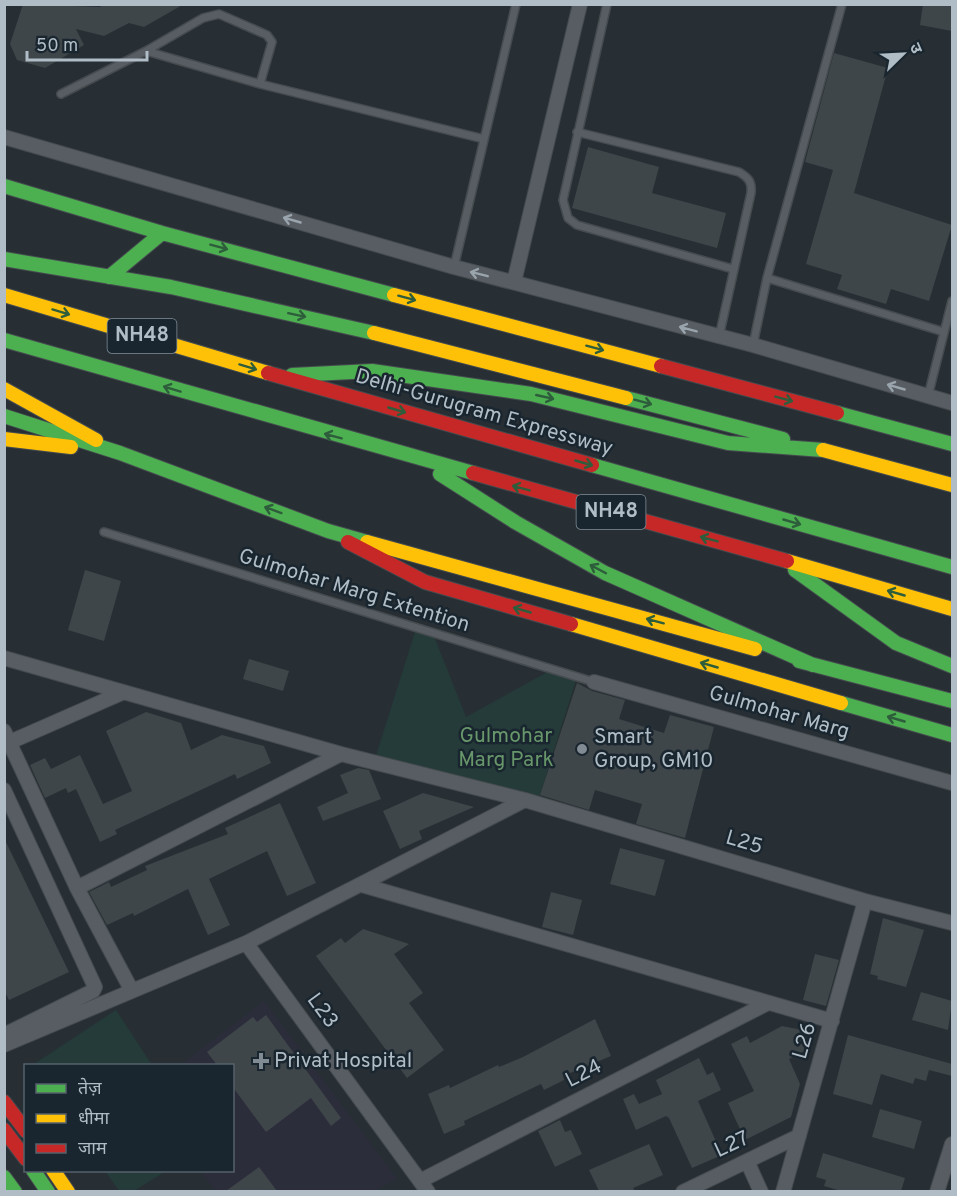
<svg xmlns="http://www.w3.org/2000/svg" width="957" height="1196" font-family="Overpass,'Noto Sans Devanagari',sans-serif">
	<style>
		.medical { fill: #2c2d3a }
		.green { fill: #243b3a }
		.building { fill: #3f464a }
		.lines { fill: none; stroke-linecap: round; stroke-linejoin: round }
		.lane-casing { stroke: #454b4f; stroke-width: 10 }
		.street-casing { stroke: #454b4f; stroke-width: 16 }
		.fast-casing { stroke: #454b4f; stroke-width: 16 }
		.slow-casing { stroke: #454b4f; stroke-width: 16 }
		.jam-casing { stroke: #454b4f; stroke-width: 16 }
		.lane { stroke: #575d62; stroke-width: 7 }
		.street { stroke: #575d62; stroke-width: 14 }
		.fast { stroke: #4caf50; stroke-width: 14 }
		.slow { stroke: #ffc107; stroke-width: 14 }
		.jam { stroke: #c62828; stroke-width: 14 }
		.oneway { stroke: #9aa4ad }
		.oneway2 { stroke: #2e5d3c }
		.poi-dot { fill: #808b93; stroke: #1a262f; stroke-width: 2 }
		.labels { text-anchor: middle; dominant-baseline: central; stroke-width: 5; stroke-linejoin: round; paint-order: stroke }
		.shield { fill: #1a262f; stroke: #838f99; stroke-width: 1.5 }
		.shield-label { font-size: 20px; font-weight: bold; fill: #b0bcc6 }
		.street-label { font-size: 21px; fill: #b0bcc6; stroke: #1a262f }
		.park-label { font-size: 21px; fill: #67976a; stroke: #1a262f }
		.poi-label { font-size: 21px; fill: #b0bcc6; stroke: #1a262f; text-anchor: start }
	</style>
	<rect width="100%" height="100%" fill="#272f34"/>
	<!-- medical -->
	<path class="medical" d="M264,1001L397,1179L373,1191H215L201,1171L232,1170V1066H179Z"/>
	<!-- green -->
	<path class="green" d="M432,631L466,717L553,669L577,677L538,801L375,759L415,632Z
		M116,1010L152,1065H36L34,1064Z
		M105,1171H166L134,1191H119Z"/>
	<!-- building -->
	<path class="building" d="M23,4L100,7L104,4H184L144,27L129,23L104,36L76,29L84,45L45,68L17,60L10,44Z
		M923,4H952V31L920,25Z
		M834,53L888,68L854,193L952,225L929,301L891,289L886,304L837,289L842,275L806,264L833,170L805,162Z
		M588,147L659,167L652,193L726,213L717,248L572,208Z
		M85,570L121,581L104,641L68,630Z
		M249,659L289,671L283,691L243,679Z
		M577,683L592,691L625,700L619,719L664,733L670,715L714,727L685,838L636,824L642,804L595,790L589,810L540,795Z
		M146,712L181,723L191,750L222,735L264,746L271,763L237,779L235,774L115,830L117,834L100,842L76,789L68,793L66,788L45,798L30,765L45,758L51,769L80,755L103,804L132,791L106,731Z
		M358,768L369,770L381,799L323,821L317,807L348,793L340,775Z
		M423,793L474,807L419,831L422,839L400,849L383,811Z
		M280,803L316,883L287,896L267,851L209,879L230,925L208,935L188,889L134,916L133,913L107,925L89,892L109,882L111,887L147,870L145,866L228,834L225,828Z
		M4,838L69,972L9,1000L4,990Z
		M620,848L665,860L655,896L610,884Z
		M551,892L582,900L573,935L542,927Z
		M883,918L924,930L906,987L877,979L878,976L870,974Z
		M363,929L409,944L394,954L423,993L409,1003L444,1050L407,1078L316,956L341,938L345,943Z
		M815,954L839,960L826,1006L803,1000Z
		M921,992L952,1001L948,1030L912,1020Z
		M266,1015L341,1118L331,1126L311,1098L266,1132L232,1086V1065H217L207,1052L253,1017L257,1022Z
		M595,1019L611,1056L563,1076L564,1080L544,1090L541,1084L464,1121L465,1125L444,1134L428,1094L449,1085L450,1088L498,1065L499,1067L523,1057Z
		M782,1026L802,1030L812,1047L789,1059L800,1084L791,1117L745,1140L728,1103L754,1091L731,1044L747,1036L750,1043Z
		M848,1035L952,1064V1076L929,1070L926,1081L915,1078L913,1084L881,1074L872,1105L833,1094Z
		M699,1058L707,1075L713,1072L721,1090L698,1101L722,1155L692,1168L669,1118L666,1116L636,1130L623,1099L634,1094L639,1104L662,1094L656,1080Z
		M880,1109L922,1121L914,1149L872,1137Z
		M560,1120L565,1132L571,1130L582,1154L555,1167L538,1131Z
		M649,1144L663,1175L633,1188L635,1191H599L589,1170Z
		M823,1153L905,1178L901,1191H841L824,1186L826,1180L816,1177Z
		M259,1167L277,1191H226Z"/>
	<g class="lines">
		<defs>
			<path id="lane" d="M607,4L563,200L568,218L577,225L733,269
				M146,51L203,18L219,14L267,35L272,42L260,84
				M61,94L146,51L260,84L484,139
				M577,132L739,172C749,178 752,182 751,193L719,337
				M454,267L516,4
				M767,278L944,332
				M753,345L767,278L842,4
				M928,396L952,301
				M104,532L594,682"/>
			<path id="street" d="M4,137L454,267L753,345L952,403
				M514,282L580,4
				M4,658L341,754L525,800L865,901L952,923
				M594,682L952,783
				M4,731L77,888L132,991L246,943L525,800
				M10,742L124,692
				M4,790L95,987L93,991L4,1035
				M362,885L832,1021
				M77,888L341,754
				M246,943L428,1192
				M4,1045L132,991
				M747,1161L761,1192
				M420,1181L768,1003
				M683,1192L799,1136
				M783,1192L865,901
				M937,1192L952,1144"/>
			<path id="fast" d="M4,186L162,233L394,295
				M4,259L171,287L374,333
				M109,277L162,233
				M4,340L473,473
				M292,375L372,371L531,394L728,443L823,450
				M626,398L783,439
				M837,413L952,444
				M4,416L120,453L328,531L367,542
				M592,465L952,567
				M440,474L515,522L605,573L813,665
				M795,570L896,643L952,666
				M799,661L952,701
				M841,703L952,735
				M33,1170L48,1192
				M4,1177L15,1192"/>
			<path id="slow" d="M4,295L268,373
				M394,295L661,366
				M374,333L626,398
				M4,389L96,440
				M4,439L71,447
				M823,450L952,485
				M367,542L755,649
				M787,561L952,609
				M571,624L841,703
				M53,1170L68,1192"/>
			<path id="jam" d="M661,366L837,413
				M268,373L592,465
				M473,473L787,561
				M348,542L425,582L571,624
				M4,1102L26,1131
				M4,1130L26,1159"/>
		</defs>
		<!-- lane casing -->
		<use href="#lane" class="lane-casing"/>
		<!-- street casing -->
		<use href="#street" class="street-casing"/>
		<!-- fast casing -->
		<use href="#fast" class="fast-casing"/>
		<!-- slow casing -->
		<use href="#slow" class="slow-casing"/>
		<!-- jam casing -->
		<use href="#jam" class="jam-casing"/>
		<!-- lane -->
		<use href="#lane" class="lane"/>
		<!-- street -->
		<use href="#street" class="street"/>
		<!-- fast -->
		<use href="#fast" class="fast"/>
		<!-- slow -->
		<use href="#slow" class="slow"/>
		<!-- jam -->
		<use href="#jam" class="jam"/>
	</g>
	<!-- one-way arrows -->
	<defs><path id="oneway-shaft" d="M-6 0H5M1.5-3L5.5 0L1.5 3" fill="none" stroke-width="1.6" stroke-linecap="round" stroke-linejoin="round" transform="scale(1.5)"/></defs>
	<g class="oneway">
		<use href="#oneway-shaft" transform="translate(292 220) rotate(-164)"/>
		<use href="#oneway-shaft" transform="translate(479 274) rotate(-166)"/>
		<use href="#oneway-shaft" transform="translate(688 329) rotate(-165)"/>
		<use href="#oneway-shaft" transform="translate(896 387) rotate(-164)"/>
	</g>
	<g class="oneway2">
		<use href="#oneway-shaft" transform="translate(219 247) rotate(15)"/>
		<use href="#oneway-shaft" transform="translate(407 298) rotate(15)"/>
		<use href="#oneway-shaft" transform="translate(61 312) rotate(17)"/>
		<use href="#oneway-shaft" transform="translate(297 315) rotate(12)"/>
		<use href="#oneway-shaft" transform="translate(595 348) rotate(15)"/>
		<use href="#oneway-shaft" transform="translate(248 367) rotate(17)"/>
		<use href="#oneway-shaft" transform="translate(172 389) rotate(-163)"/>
		<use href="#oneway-shaft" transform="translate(545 397) rotate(13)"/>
		<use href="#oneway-shaft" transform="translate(784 399) rotate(15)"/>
		<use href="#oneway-shaft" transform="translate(643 402) rotate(15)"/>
		<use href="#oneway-shaft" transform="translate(397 410) rotate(16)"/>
		<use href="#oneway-shaft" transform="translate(333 436) rotate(-165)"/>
		<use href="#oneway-shaft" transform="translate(584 463) rotate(16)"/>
		<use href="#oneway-shaft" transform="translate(521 488) rotate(-165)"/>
		<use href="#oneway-shaft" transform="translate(273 510) rotate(-160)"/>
		<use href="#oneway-shaft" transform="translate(792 522) rotate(16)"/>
		<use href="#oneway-shaft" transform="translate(709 539) rotate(-165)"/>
		<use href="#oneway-shaft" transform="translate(598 569) rotate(-152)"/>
		<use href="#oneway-shaft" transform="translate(896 593) rotate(-164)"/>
		<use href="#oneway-shaft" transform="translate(522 610) rotate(-164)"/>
		<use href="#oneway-shaft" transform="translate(655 621) rotate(-165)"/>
		<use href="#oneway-shaft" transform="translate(709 665) rotate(-164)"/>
		<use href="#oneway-shaft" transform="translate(896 719) rotate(-164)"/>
	</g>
	<!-- markers -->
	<g class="poi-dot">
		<circle cx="582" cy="749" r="6"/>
		<path d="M258 1052h6v6h6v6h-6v6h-6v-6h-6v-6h6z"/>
	</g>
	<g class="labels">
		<!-- shield labels -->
		<g class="shield">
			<rect x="107.5" y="319" width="69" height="34" rx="4.5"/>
			<rect x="576.5" y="495" width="69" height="34" rx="4.5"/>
		</g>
		<g class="shield-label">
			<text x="142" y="336">NH48</text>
			<text x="611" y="512">NH48</text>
		</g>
		<!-- street labels -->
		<g class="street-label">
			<text transform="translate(484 413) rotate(16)">Delhi-Gurugram Expressway</text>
			<text transform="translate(354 591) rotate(17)">Gulmohar Marg Extention</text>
			<text transform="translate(779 713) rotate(16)">Gulmohar Marg</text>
			<text transform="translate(744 843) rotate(16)">L25</text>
			<text transform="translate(322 1011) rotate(54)">L23</text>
			<text transform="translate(805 1041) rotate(-74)">L26</text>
			<text transform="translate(584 1074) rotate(-27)">L24</text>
			<text transform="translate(732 1145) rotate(-25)">L27</text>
		</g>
		<!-- park labels -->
		<g class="park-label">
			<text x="506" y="736">Gulmohar<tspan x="506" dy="24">Marg Park</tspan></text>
		</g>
		<!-- poi labels -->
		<g class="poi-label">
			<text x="594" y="737">Smart<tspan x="594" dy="24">Group, GM10</tspan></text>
			<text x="274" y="1061">Privat Hospital</text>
		</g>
	</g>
	<!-- border -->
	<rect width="957" height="1196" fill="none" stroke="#b0bcc6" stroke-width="12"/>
	<!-- legend -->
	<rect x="24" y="1064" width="210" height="108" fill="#1a262f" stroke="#56626b" stroke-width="1.5"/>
	<rect x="36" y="1084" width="30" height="9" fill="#4caf50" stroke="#56626b" stroke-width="1.5"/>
	<text x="78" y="1094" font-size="18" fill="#b0bcc6">तेज़</text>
	<rect x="36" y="1114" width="30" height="9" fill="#ffc107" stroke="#56626b" stroke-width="1.5"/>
	<text x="78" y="1124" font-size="18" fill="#b0bcc6">धीमा</text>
	<rect x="36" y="1144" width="30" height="9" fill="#c62828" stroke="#56626b" stroke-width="1.5"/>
	<text x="78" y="1154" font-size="18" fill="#b0bcc6">जाम</text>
	<!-- north arrow -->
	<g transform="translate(903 54) rotate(66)" stroke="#1a262f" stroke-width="4.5" paint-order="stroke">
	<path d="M0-4.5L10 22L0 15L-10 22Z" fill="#b0bcc6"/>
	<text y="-9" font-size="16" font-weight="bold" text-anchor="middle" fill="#b0bcc6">उ</text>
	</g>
	<!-- scale -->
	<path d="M27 51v9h120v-9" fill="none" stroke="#b0bcc6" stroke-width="3"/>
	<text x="36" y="51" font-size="18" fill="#b0bcc6" stroke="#1a262f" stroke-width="4.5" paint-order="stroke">50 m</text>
</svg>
